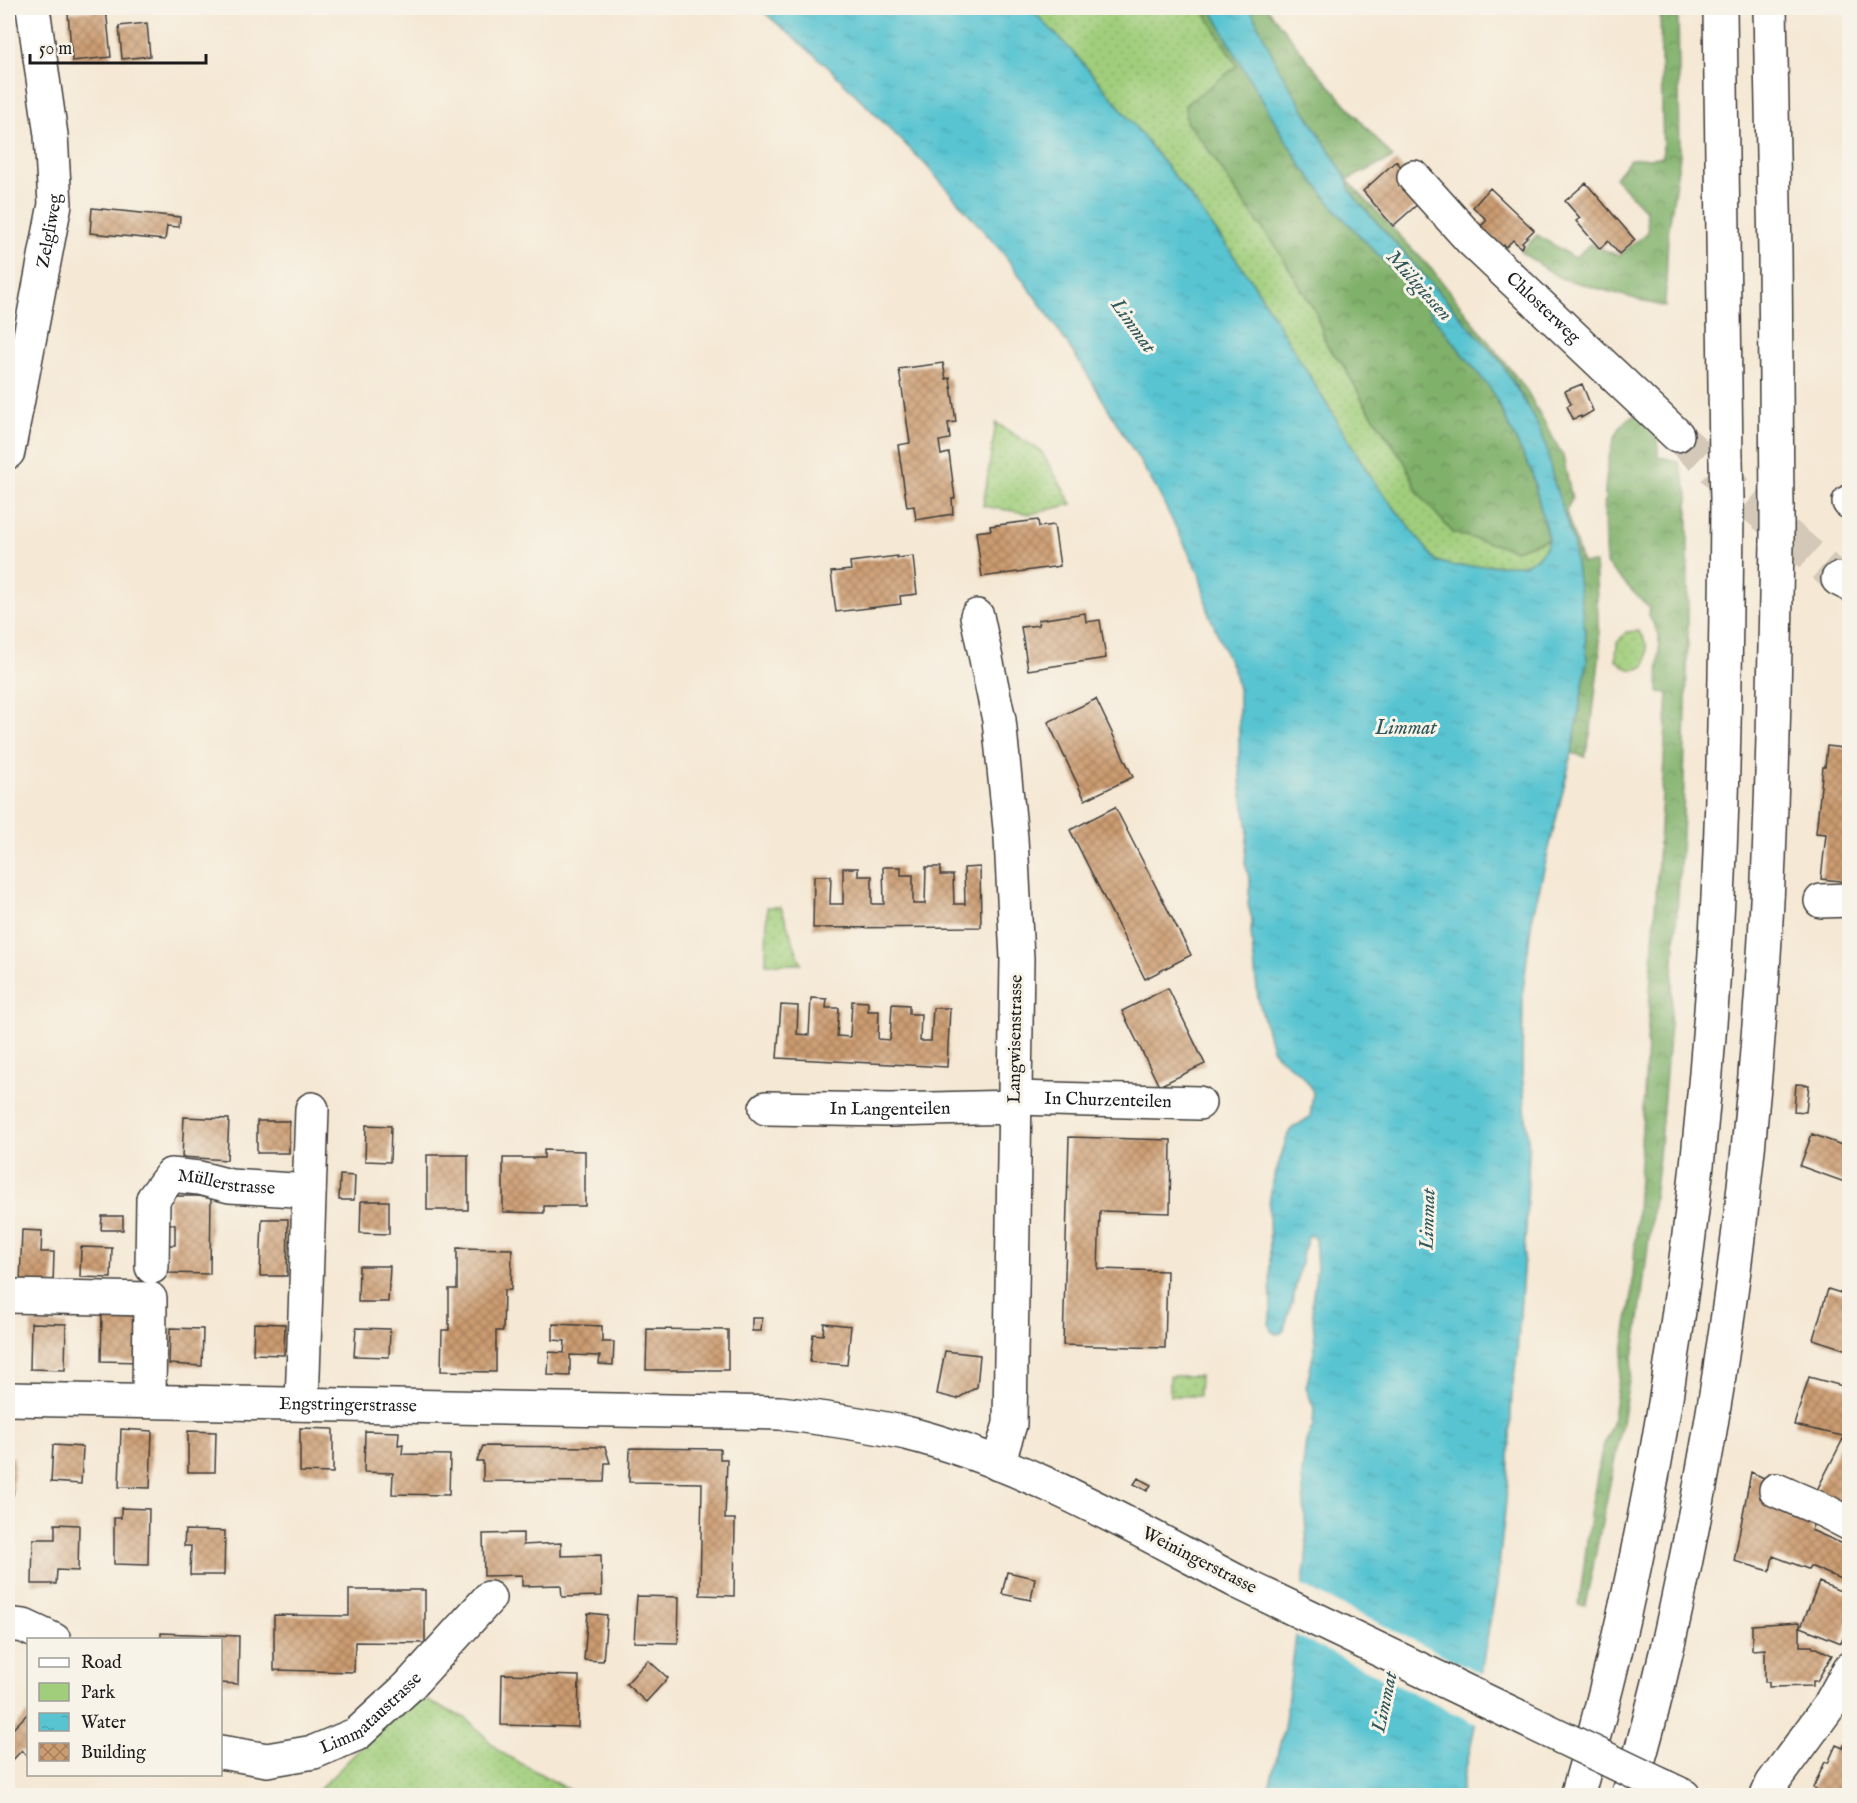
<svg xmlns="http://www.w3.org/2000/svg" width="1857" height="1803" font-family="'IM FELL English',serif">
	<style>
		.green { fill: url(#green-dots); stroke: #5e754c; stroke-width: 1.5 }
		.forest { fill: url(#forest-crowns); stroke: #4e6644; stroke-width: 1.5 }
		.water { fill: url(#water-ripples); stroke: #3a7076; stroke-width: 1.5 }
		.pier { fill: #f5e8d4 }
		.building { fill: url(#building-cross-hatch) }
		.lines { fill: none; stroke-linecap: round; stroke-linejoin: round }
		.minor-tunnel { stroke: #d4c9b8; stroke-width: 33; stroke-dasharray: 33 16; stroke-linecap: butt }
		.minor-casing { stroke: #3d3b38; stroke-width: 36 }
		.major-casing { stroke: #3d3b38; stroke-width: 36 }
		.highway-casing { stroke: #3d3b38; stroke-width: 36 }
		.minor { stroke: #fff; stroke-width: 33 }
		.major { stroke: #fff; stroke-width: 33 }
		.highway { stroke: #fff; stroke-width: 33 }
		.major-bridge-casing { stroke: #3d3b38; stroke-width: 36; stroke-linecap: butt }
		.highway-bridge-casing { stroke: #3d3b38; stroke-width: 36; stroke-linecap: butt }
		.major-bridge { stroke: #fff; stroke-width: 33 }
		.highway-bridge { stroke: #fff; stroke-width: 33 }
		.labels { text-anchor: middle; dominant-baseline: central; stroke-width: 6; stroke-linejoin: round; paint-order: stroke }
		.street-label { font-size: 18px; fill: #1c1c1c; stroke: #f7f3e8 }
		.water-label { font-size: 20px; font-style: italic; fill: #31575b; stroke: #f7f3e8 }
	</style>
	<defs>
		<pattern id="green-dots" width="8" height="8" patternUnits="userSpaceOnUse" patternTransform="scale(1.5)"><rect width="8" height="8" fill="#a0ce7b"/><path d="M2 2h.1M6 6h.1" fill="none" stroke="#89b06a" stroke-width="1.8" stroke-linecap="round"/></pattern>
		<pattern id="forest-crowns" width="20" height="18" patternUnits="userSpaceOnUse" patternTransform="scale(1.5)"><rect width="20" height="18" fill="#80b16b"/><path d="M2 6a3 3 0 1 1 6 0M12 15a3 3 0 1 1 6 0" fill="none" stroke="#688f57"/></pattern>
		<pattern id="water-ripples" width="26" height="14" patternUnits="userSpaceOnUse" patternTransform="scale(1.5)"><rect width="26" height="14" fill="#58c4d1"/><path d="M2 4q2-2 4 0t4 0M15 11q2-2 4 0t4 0" fill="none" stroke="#4ca8b3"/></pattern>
		<pattern id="building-cross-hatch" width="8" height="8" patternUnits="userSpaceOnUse" patternTransform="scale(1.5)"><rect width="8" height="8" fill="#cc9c71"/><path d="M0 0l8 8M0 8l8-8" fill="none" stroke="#a57e5c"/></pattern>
	</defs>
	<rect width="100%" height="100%" fill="#f7f3e8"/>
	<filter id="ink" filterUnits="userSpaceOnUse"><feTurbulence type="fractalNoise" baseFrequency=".0167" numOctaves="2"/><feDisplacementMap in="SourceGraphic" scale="12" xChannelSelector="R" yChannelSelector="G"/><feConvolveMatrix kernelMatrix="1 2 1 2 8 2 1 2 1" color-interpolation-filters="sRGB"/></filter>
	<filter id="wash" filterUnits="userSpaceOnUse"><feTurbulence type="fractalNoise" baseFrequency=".008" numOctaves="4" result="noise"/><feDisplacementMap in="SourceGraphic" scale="24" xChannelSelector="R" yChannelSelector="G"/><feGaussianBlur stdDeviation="1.35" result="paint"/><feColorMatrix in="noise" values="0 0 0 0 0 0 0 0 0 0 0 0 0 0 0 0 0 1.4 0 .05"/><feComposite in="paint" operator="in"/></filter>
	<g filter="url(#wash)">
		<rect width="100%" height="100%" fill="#f5e8d4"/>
		<!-- green -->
		<path class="green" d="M1030,8H1202L1237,66L1186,105V122L1206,146L1240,198L1276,246L1316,313L1327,346L1344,366L1364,403L1406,464L1418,493L1515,550L1548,539L1546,547L1538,557L1524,565L1453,566L1436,561L1374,482L1250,278L1190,196L1115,101L1074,53Z
			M996,423L1041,451L1072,504L1031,514L983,506Z
			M1638,631C1648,642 1649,652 1645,666C1631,673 1627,669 1616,660L1617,643L1626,632Z
			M767,907H781L801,964H766Z
			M1170,1376H1200L1199,1396H1170Z
			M414,1695L467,1719L500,1752L579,1795L313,1796Z"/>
		<!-- forest -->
		<path class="forest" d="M1202,8H1211L1243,68L1301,165L1339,214L1415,293L1492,391L1532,473L1548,539L1515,550L1453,533L1418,493L1406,464L1364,403L1344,366L1327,346L1316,313L1276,246L1240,198L1206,146L1186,122L1185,105L1237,66Z
			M1250,8H1267L1312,65L1393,158L1347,180L1435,273L1527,391L1563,456L1572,499L1566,511L1582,563H1595L1600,652L1591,730L1585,757L1572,753L1587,661L1585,632L1573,542L1553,479L1545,442L1520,392L1500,361L1356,199L1349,188L1347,179L1280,71Z
			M1660,8H1678L1680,155L1668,234L1665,307L1560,278L1521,252L1537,235L1575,258L1590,244L1619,256L1648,232L1646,211L1615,178L1630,159L1663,157Z
			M1637,415L1658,432V456L1679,462L1688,494V632L1683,817L1670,1024L1659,1157L1638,1328L1620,1434L1585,1606L1579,1605L1591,1508L1602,1450L1612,1423L1632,1294L1668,693L1658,692L1659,634L1649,616V608L1606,564C1604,533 1597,424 1637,415Z"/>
		<!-- water -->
		<path class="water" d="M759,8H1030L1074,53L1115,101L1190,196L1250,278L1374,482L1436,561L1453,566L1524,565L1538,557L1546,547L1548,538L1532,473L1492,391L1415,293L1339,214L1301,165L1243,68L1211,8H1250L1280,71L1347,179L1349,188L1356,199L1500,361L1534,418L1545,442L1553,479L1573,542L1585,632L1587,661L1572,753L1532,919L1523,990L1522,1073L1529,1150L1526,1227L1517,1356L1512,1391L1508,1482L1497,1584L1483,1660L1475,1726L1460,1795H1267L1284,1728L1306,1560L1307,1544L1302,1476L1306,1441L1313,1426L1314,1408L1306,1388L1315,1347L1312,1302L1317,1267L1315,1238L1309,1235L1303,1252L1293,1299L1284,1329L1281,1333L1276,1334L1271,1331L1269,1323L1271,1314L1269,1206L1271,1188L1288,1134L1291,1129L1310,1117L1313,1093L1311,1087L1302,1075L1280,1058L1272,1049L1258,998L1251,933L1252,919L1248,905L1250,882L1245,862L1248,828L1241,789L1239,764V694L1235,675L1209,614L1199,573L1156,488L1086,372L1049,316L1003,253L925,164L826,65Z"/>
		<!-- pier -->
		<path class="pier" d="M1299,1584L1484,1675L1478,1725L1293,1634Z"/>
		<g id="blocks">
			<!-- building -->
			<path class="building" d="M106,9L111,57L72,61L68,13Z
				M147,23L150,56L122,59L119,26Z
				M1396,161L1427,196L1393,226L1363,191Z
				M1586,183L1635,240L1619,254L1608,241L1600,249L1576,221L1580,218L1565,201Z
				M1490,188L1534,230L1522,242L1524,244L1521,248L1513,240L1506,247L1504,245L1494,256L1472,235L1487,220L1473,207Z
				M92,208L180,217L179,227L167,226L165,240L90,233Z
				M943,363L946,379L950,378L956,422L948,423L950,439L939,441L941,455L949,453L955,498L952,499L953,514L916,520L914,506L907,507L898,445L910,443L899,369Z
				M1582,384L1593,411L1581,418V416L1573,419L1567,406L1571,404L1565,391Z
				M1038,520L1039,527L1054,525L1060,566L982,577L976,532L991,530L990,526Z
				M897,556V558L913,556L917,594L900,596L901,604L836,612L831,572L851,570L850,562Z
				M1085,613L1086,622L1100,620L1106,658L1028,670L1021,627L1039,625L1038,620Z
				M1096,699L1133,777L1085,800L1048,722Z
				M1827,746L1850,749V882L1821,879L1826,834L1816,833L1823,767H1825Z
				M1115,807L1191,955L1145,979L1070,830Z
				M883,867H901V875H913V904H925L926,867H941L940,875H953L954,904H965L964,868L980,867L981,927L813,928L814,876H831L830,904H843V868H858V876H872V904H884Z
				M1168,988L1205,1064L1159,1086L1122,1011Z
				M811,998L827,999L826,1008H839L837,1036L850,1037L852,1001L868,1002V1011H879L878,1039L890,1040L892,1004L909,1005V1014H921L920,1041H931L933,1008H950L947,1067L777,1058L781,1005L798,1006L797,1034L809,1035Z
				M1796,1084L1809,1085L1806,1112L1794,1111Z
				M184,1117L229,1119L227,1160L182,1157Z
				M257,1121H289V1153H257Z
				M366,1125L391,1126L390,1162L365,1161Z
				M1812,1134L1850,1148V1184L1800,1166Z
				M1069,1137L1171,1140L1170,1213L1100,1211L1098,1269L1167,1271L1165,1348L1063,1345Z
				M544,1150L585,1151V1206H544V1213L503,1212V1158H544Z
				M427,1155H468V1210H427Z
				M340,1175L355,1176L354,1200H339Z
				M169,1196H211L210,1274L168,1273L169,1245H175V1224H169Z
				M361,1201H389V1234L360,1233Z
				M102,1216H123V1230H101Z
				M262,1219H288L287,1276H260Z
				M22,1230L42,1231L41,1252H54L53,1285L20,1284Z
				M81,1247L112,1248L111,1278L80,1277Z
				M457,1248L512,1249L511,1290H504L503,1331H496V1372L441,1371L442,1330H449V1289H457Z
				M359,1266H390L388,1302H358Z
				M1828,1289L1850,1296V1351L1813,1339Z
				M102,1311H140L139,1362L101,1361Z
				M752,1318H762L761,1331H752Z
				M31,1323L66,1324L65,1370L30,1369Z
				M254,1323L285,1324L284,1355L253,1354Z
				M824,1323L851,1326L847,1365L810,1362L813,1334L823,1335Z
				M553,1324L602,1326V1342H614L613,1365L599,1364L600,1356L570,1355V1376L548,1375L549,1352L564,1353L565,1341L553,1340Z
				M170,1328L203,1329L202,1366L169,1364Z
				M356,1328L390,1329L389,1357L354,1356Z
				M647,1329L728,1330V1370H646Z
				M945,1351L980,1355L977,1387L957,1399L937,1394Z
				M1809,1377L1850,1388V1432L1847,1437L1794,1425Z
				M300,1428L333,1429V1473L300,1472Z
				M121,1429L152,1431L150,1488L119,1487Z
				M188,1431L216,1432L215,1472H188Z
				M365,1431L399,1432L398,1445L403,1444L402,1454L450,1455L449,1495L392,1494L393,1473L364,1472Z
				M1843,1439L1850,1443V1506L1817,1490Z
				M53,1445L83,1447L81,1484L51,1482Z
				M483,1446L605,1447L610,1463H605L604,1482L483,1481V1461H477Z
				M630,1448L720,1449V1459H727L725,1519H735L734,1596L700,1595L702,1483L629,1482Z
				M8,1457H14L13,1495H8Z
				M1751,1472L1764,1478L1760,1498L1818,1514L1811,1530L1850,1547V1583L1810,1566L1808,1569L1773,1556L1770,1571L1734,1561Z
				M1138,1478L1151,1485L1147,1491L1134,1484Z
				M121,1508L149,1509L148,1565L114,1564V1518H121Z
				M55,1524L79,1525L78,1571L57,1570L56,1584H32L33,1539H55Z
				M185,1530L225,1531L224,1575H190L191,1546H184Z
				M523,1533V1545L561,1543V1556L601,1555L602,1596L562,1597L561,1585L522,1586V1575L484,1576L483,1534Z
				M1007,1572L1035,1578L1031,1600L1002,1594Z
				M1819,1582L1850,1595V1621L1841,1643L1801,1627Z
				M349,1590H425V1643L355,1642L354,1672L274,1670V1615L349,1616Z
				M637,1596L679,1597L678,1643L634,1642Z
				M588,1613L607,1615L603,1661L584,1660Z
				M1800,1622V1646H1812L1813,1648H1817L1832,1655L1817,1681H1813V1686L1769,1687V1682H1765V1649L1752,1650V1625Z
				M161,1633L239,1636L238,1684L220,1683V1640H161Z
				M648,1660L668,1678L646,1702L626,1684Z
				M502,1674L579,1676L578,1727L501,1725Z
				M28,1713V1757L22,1750L8,1765V1734Z
				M1836,1745L1843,1748L1844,1745L1850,1747V1796H1830L1813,1788L1825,1762L1828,1763Z"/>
		</g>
	</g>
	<g filter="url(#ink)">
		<use href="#blocks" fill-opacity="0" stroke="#3d3b38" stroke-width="1.5"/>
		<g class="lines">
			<!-- minor-tunnel -->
			<path class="minor-tunnel" d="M1677,435L1741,495L1838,579"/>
			<defs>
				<g id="minor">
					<path id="s1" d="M1414,177L1470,239L1677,435"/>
					<path id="s2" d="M8,452L55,204L51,135L33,8"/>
					<path d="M1849,502H1850"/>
					<path d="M1838,579L1850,585"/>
					<path d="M977,616L999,720L1011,838L1017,959L1010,1424L998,1464"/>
					<path d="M1821,901L1850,900"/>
					<path id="s3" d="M1016,1098L1199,1103"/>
					<path id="s4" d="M766,1108L890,1110L1016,1107"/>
					<path id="s5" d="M152,1267L153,1199L171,1175L199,1178L230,1186L309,1191"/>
					<path d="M8,1296L150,1299L149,1401"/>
					<path d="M302,1404L312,1109"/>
					<path d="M1776,1490L1827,1512L1850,1524"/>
					<path d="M8,1624L24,1626L54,1640"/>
					<path id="s6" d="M220,1752L267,1760L314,1752L357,1734L409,1686L489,1598"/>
					<path d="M1767,1796L1772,1784L1829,1706L1850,1668"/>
				</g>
				<g id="major">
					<path id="s7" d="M8,1399L780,1413C822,1418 864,1424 906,1433C1020,1461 1134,1528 1238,1582"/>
					<path d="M1661,1785L1684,1796"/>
				</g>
				<path id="highway" d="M1720,8L1726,460
					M1770,8L1775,253L1777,510
					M1577,1796C1657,1522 1697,1237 1715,953C1724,802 1726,651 1727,500
					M1628,1796C1658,1699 1679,1598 1698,1498C1728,1338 1748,1176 1760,1013C1772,857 1774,700 1777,543"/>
			</defs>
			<!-- minor casing -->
			<use href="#minor" class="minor-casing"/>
			<!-- major casing -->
			<use href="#major" class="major-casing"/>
			<!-- highway casing -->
			<use href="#highway" class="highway-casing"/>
			<!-- minor -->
			<use href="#minor" class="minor"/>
			<!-- major -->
			<use href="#major" class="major"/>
			<!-- highway -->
			<use href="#highway" class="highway"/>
			<defs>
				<path id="major-bridge" d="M1238,1582L1661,1785"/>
				<path id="highway-bridge" d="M1726,460L1727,500
					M1777,543V510"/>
			</defs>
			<!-- major-bridge casing -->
			<use href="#major-bridge" class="major-bridge-casing"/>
			<!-- highway-bridge casing -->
			<use href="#highway-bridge" class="highway-bridge-casing"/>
			<!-- major-bridge -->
			<use href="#major-bridge" class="major-bridge"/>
			<!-- highway-bridge -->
			<use href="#highway-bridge" class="highway-bridge"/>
		</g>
	</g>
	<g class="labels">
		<!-- street labels -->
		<g class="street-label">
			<text stroke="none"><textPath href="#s2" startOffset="225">Zelgliweg</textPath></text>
			<text stroke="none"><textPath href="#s1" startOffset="184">Chlosterweg</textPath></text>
			<text transform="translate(1016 1039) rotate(-89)">Langwisenstrasse</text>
			<text stroke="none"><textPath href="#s3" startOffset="92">In Churzenteilen</textPath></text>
			<text stroke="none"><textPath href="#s4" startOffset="124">In Langenteilen</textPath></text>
			<text stroke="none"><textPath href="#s5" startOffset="154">Müllerstrasse</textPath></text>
			<text stroke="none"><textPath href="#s7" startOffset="340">Engstringerstrasse</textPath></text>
			<text transform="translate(1199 1561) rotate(27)">Weiningerstrasse</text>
			<text stroke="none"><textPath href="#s6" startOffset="165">Limmataustrasse</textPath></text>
		</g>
		<!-- water labels -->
		<g class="water-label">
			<text transform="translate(1419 286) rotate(48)">Müligiessen</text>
			<text transform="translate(1133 326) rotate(54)">Limmat</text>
			<text x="1406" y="728">Limmat</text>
			<text transform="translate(1428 1219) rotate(-88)">Limmat</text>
			<text transform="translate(1385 1702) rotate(-78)">Limmat</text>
		</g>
	</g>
	<!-- margin -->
	<rect width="1857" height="1803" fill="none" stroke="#f7f3e8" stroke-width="30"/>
	<!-- legend -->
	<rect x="27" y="1638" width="195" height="138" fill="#f7f3e8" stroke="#9f9d96" stroke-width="1.5"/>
	<rect x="39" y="1658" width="30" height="9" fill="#ffffff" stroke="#9f9d96" stroke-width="1.5"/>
	<text x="81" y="1668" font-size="18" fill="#1c1c1c">Road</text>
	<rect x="39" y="1683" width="30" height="18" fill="#a0ce7b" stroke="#9f9d96" stroke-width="1.5"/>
	<text x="81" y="1698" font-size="18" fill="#1c1c1c">Park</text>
	<rect x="39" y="1713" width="30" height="18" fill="url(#water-ripples)" stroke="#9f9d96" stroke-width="1.5"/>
	<text x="81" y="1728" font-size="18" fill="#1c1c1c">Water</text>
	<rect x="39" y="1743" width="30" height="18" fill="url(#building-cross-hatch)" stroke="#9f9d96" stroke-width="1.5"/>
	<text x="81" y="1758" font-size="18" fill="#1c1c1c">Building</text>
	<!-- scale -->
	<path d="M30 54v9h176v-9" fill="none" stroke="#1c1c1c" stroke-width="3"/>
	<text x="39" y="54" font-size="18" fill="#1c1c1c" stroke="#f7f3e8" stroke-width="4.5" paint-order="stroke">50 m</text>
</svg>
